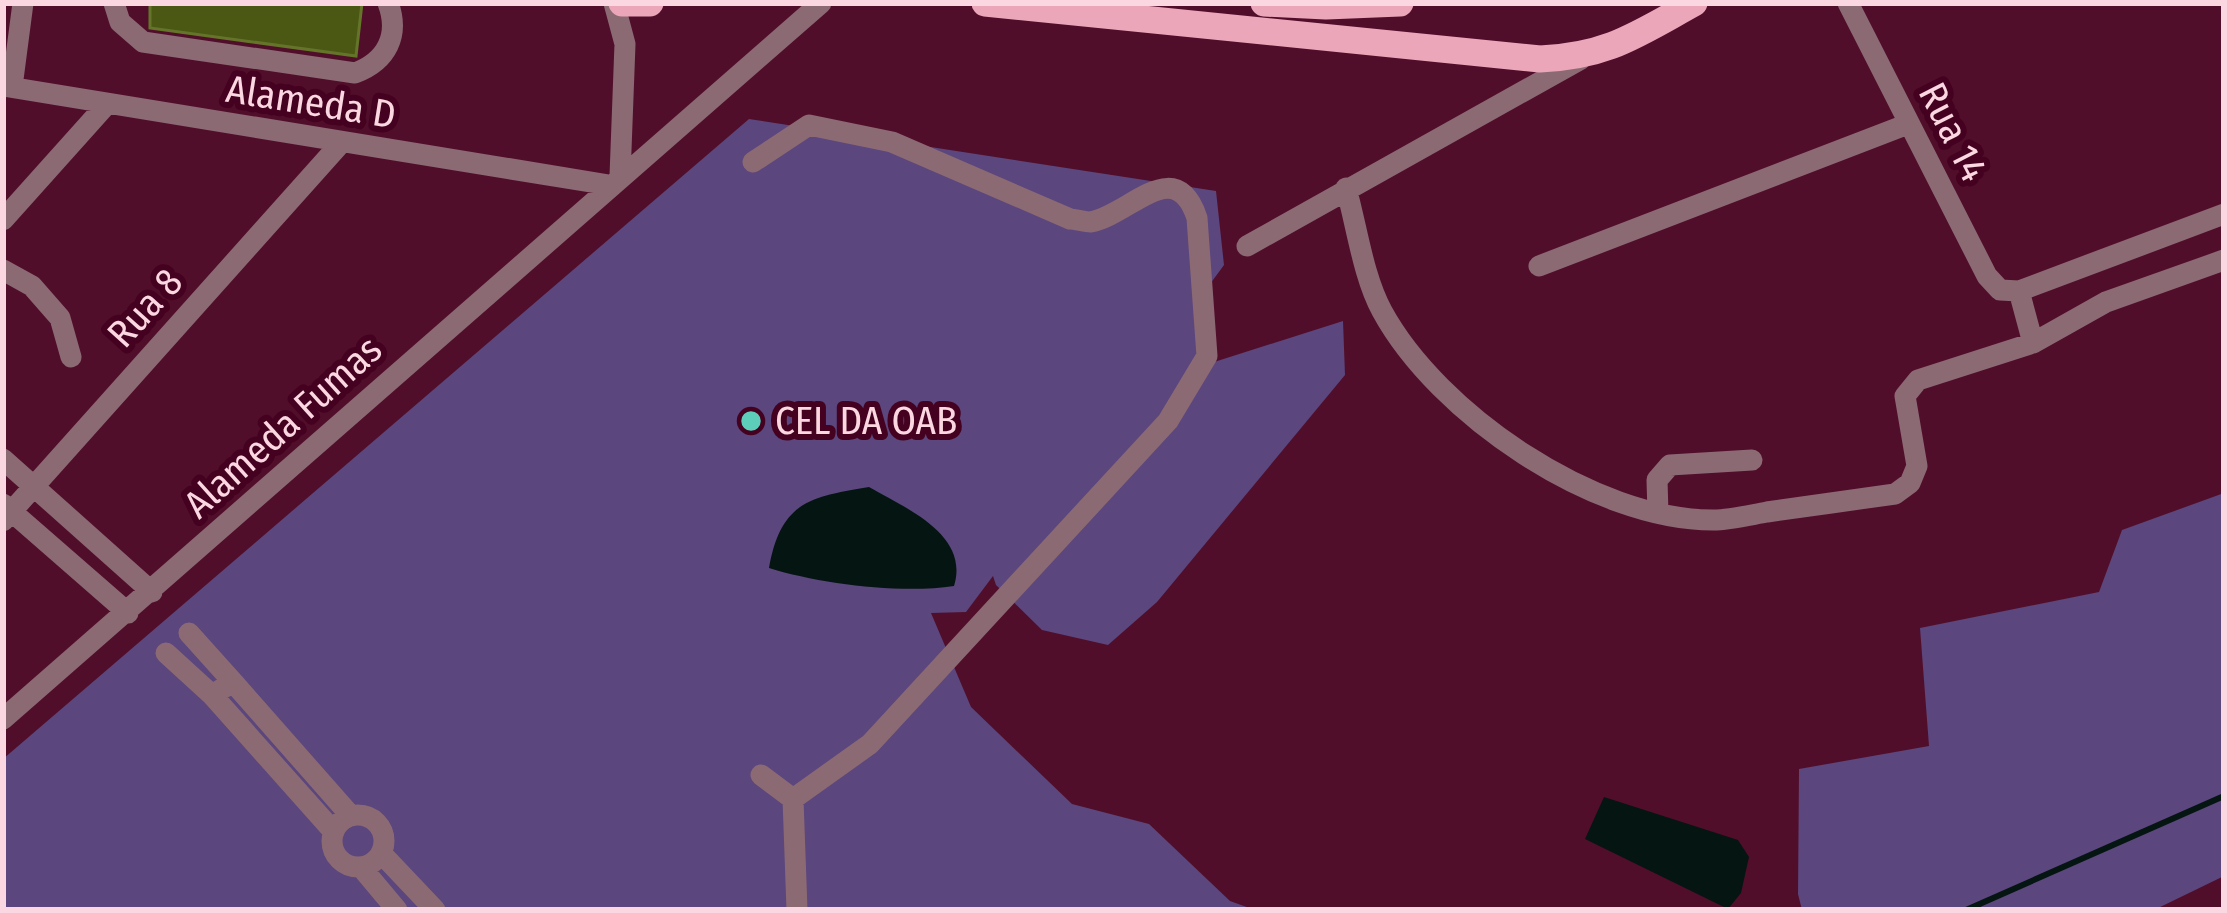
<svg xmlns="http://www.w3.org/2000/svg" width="2227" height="913" font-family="'Fira Sans Condensed',sans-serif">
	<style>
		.green { fill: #5b467d }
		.water { fill: #051512 }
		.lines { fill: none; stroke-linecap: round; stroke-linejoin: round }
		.stream { stroke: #051512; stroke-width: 6 }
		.building { fill: #4a5814; stroke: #64752a; stroke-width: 3 }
		.minor { stroke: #8c6a73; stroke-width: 21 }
		.major { stroke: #eca6ba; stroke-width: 27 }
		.poi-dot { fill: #5cceba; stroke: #450120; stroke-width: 4.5 }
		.labels { text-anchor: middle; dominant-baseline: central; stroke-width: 12; stroke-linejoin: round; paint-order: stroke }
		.street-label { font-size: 39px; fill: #fbd8e1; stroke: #450120 }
		.poi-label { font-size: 39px; fill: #fbd8e1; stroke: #450120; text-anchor: start }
	</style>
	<rect width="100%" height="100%" fill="#510e2a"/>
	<!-- green -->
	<path class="green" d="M749,119L1216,191L1224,265L1202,295L1211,363L1343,321L1345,375L1157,602L1108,645L1042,630L996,585L993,576L966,612L931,613L971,707L1072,804L1149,824L1230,901L1255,910H3V759Z
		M2224,493V876L2154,910H1802L1798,894L1799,769L1929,746L1920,628L2099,592L2122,530Z"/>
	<!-- water -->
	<path class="water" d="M869,487C905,508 970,534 954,586C901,594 820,584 769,568C781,502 809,497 869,487Z
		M1604,797L1738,840L1749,857L1741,893L1728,909L1585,839Z"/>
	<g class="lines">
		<!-- stream -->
		<path class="stream" d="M1966,910L2224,796"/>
	</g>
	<!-- building -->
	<path class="building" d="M150,3H362L356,56L150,28Z"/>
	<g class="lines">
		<!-- minor -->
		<path class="minor" d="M114,3L120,22L143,42L355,73C387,61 400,35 388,3
			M614,3L625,44L620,176
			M1848,3L1987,276L2000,290L2019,291L2224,214
			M3,86L609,185
			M12,87L23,3
			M753,162L809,125L892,142L1070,219C1074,219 1086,222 1090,222C1129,216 1175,152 1197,218L1207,356L1168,421L870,744L793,799
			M1346,188C1357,227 1363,276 1382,311C1438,414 1594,520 1713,520C1730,520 1750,515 1767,512C1810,506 1852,500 1895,494L1910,483L1917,466L1905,396L1918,380L2033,343L2019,291
			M3,220L106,105
			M1247,246L1581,59
			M1539,266L1908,124
			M3,270L32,286L60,318L71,357
			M2033,343L2106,302L2224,260
			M3,459L152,592
			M3,504L128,613
			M1658,513L1657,480L1670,465L1752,460
			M3,521L341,143
			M189,633L233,682
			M166,653L212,695L334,832
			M212,695L233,682L351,816
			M3,719L821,3
			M761,775L793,799L797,910
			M332 841a26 26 0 1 1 52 0a26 26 0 1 1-52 0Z
			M381,853L435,910
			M361,867L397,910"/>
		<!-- major -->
		<path class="major" d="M622,3H650
			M985,3L1540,59C1608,56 1636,35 1694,3
			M1264,3L1326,6L1400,3"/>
	</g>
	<!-- markers -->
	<circle class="poi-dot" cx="751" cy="421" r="12"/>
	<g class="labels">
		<!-- street labels -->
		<g class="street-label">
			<text transform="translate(311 102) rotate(9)">Alameda D</text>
			<text transform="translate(1953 132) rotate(63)">Rua 14</text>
			<text transform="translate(145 308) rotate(-48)">Rua 8</text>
			<text transform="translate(283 427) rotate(-42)">Alameda Fumas</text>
		</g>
		<!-- poi labels -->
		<g class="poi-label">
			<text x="775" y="421">CEL DA OAB</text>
		</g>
	</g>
	<!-- border -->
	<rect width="2227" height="913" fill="none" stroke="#fbd8e1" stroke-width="12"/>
</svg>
